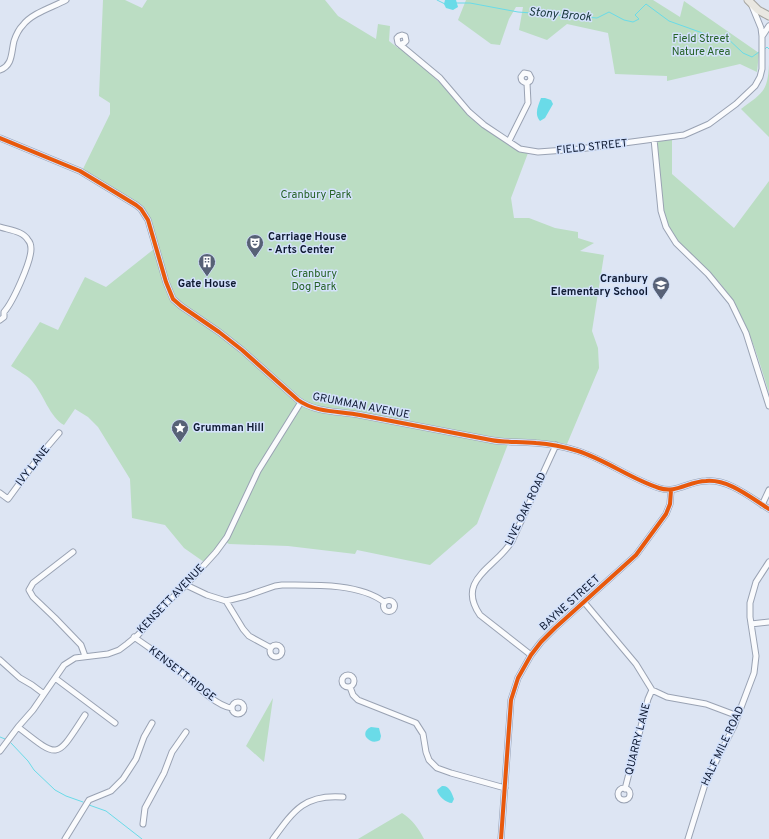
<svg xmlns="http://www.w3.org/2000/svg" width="769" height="839" font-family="Overpass,sans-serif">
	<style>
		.green { fill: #bbddc3 }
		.water { fill: #6adbe8 }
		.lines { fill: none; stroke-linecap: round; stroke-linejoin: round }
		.stream { stroke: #6adbe8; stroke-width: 1 }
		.minor-casing { stroke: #99a2b3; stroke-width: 7 }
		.major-casing { stroke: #a5a49f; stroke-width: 9 }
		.minor { stroke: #fafbfd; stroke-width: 5 }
		.major { stroke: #e9e7e1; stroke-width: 7 }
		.cycleway-casing { stroke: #d4e2fc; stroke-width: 6 }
		.cycleway { stroke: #e8590c; stroke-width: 4 }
		.labels { text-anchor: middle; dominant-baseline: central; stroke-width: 3; stroke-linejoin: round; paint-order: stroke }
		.park-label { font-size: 11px; fill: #266226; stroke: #d4e2fc }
		.street-label { font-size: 11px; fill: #0f1a32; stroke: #d4e2fc }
		.poi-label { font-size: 11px; font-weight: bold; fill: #0f1a32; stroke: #d4e2fc; text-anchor: start }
		.water-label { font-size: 12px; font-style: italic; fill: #153538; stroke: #d4e2fc }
	</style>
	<rect width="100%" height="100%" fill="#dde5f3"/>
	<!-- green -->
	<path class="green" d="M103,0H125L142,8L147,0H325L338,16L376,39L378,24L390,26L389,41L398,48H401L420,64L442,85L469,116L481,125L528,153L511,198L514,218H529L555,228L578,232V238L594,243L580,251L604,255L592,331L598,348L599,368L567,444C546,441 529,440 508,444L477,524L430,565L357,550L355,554L288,546L229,544L226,542L229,537L227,532L219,544L204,562L184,548L165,525L132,518L130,479L98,427L88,417L75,409L64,425C50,418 43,393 32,381C27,375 18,371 11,366L40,322L58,330L85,277L106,287L154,249L170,298L184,306L175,296L167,279L150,222L132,200L82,171L110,114V103L99,96Z
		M466,0H653L680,17L684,1L759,53L757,72L740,64L667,81V76L615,74L608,33L567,24L547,40L519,30L523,7H516L509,19L500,45L491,44L458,20Z
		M769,64V137L741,109C762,93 768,92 769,64Z
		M672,140V174L734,228L769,181V393C757,354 746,314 719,282C706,266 682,250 672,234C659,212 659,167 657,141Z
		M273,698L264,762L246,746Z
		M402,813C412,819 419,829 424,839H358Z"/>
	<!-- water -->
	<path class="water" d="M445,0H456L458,7L453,10L446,8L444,4Z
		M541,98H545L551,100L553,104L545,118L540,121C534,114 538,106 541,98Z
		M371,727L379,728L381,736L380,740C375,743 370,742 366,737C364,733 366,729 371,727Z
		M442,786C449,785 452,793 454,799L452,803C446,803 438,796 437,790Z"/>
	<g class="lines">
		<!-- stream -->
		<path class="stream" d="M437,0L445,4
			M456,3H470L518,12L597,18L609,12L624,20L633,22L639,19L635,15L646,4L669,21L711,36H725L743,53L752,57L759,52
			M764,50L767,47L769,49
			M0,737L5,739
			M11,743L28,761L34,770L55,790L66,796L83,802
			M89,805L106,811L142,839"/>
		<defs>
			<path id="minor" d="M763,35L769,26
				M401,44L404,43L406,41L405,36L402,35L399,36L397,38L398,43L440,78L469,112L484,125L520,149L538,152L579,149L684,135L709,124L736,104L755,86L760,77L762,69V36L761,28L752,6
				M0,70C13,65 11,53 14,41C16,35 19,29 23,25C32,13 53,7 66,0
				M0,138L80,171L136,205L141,209L148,220L166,282L173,299L181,306L219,332L242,350L298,400C316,413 340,411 360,415C404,423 447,432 491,440C506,443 521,441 536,443C550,444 565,447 578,451C606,460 631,479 659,488C676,494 689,481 706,481C729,479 751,498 769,509
				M654,139L661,211L666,227L676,243L708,274L731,302L746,333L769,406
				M509,141L528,103L527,83L530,81L531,78L529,74L524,73L521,77C521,81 524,83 527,83
				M0,227C9,230 23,231 28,240C30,242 31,246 31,249C31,262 13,302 4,312V317L0,320
				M0,493L8,499L41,454L59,433
				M762,505L769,490
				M73,552L33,583L29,590L33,597L55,618L81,645L85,656
				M186,585L207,595L226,601L246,596L275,586L282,585C313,585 359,583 384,602
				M383.5 606a5.5 5.5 0 1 1 11 0a5.5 5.5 0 1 1-11 0Z
				M226,601L243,629L249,636L271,648
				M584,602L636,664L652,690L667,697L706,704L738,716
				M751,624L769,622
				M134,637C148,647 162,656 175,666C188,677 214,706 232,708
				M270 651a6 6 0 1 1 12 0a6 6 0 1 1-12 0Z
				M531,655L480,615C455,579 497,567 512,541L556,445
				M0,660L20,678L32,685L44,694
				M342 681a6 6 0 1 1 12 0a6 6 0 1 1-12 0Z
				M55,678L115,723
				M350,687L353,695L358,700L416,723L423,734L426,752L429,760L437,768L451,773L505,788
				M232 708a6 6 0 1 1 12 0a6 6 0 1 1-12 0Z
				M18,727C60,760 56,759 85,715
				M0,751L18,727L33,710L64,665L75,658L108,654L119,650L127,644L138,635L161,608L186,585L216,552L227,537L258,471L301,402
				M618 794a6 6 0 1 1 12 0a6 6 0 1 1-12 0Z
				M625,789L648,699L652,690
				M143,824L145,808L164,773L172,752L186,732
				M65,839L89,800L111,791L123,779L136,759L144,737L152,723
				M273,839C294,810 305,794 343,797
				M501,839L511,700L518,678L531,655L541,642L555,628L636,555L666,514L670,504L671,490
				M688,839L706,781L734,726L754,673L756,656L750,617V603L756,582L769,562"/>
			<path id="major" d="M748,0L758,10L769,16"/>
		</defs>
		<!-- minor casing -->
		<use href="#minor" class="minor-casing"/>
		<!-- major casing -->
		<use href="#major" class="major-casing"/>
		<!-- minor -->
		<use href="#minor" class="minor"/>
		<!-- major -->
		<use href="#major" class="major"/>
		<defs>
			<path id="cycleway" d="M0,138L80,171L136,205L141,209L148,220L166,282L173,299L181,306L219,332L242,350L298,400C316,413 340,411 360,415C404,423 447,432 491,440C506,443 521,441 536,443C550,444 565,447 578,451C606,460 631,479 659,488C676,494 689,481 706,481C729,479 751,498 769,509
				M501,839L511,700L518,678L531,655L541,642L555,628L636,555L666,514L670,504L671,490"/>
		</defs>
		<!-- cycleway casing -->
		<use href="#cycleway" class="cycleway-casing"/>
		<!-- cycleway -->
		<use href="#cycleway" class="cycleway"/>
	</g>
	<!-- icons -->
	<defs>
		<symbol id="theatre-pin" viewBox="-11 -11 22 30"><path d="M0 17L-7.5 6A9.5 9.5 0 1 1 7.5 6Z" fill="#576176" stroke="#d4e2fc"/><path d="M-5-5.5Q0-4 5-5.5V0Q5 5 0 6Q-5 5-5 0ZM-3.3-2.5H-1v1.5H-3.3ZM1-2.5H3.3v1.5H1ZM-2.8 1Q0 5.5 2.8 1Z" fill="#fff"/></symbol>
		<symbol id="building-pin" viewBox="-11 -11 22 30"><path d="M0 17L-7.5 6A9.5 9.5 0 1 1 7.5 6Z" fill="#576176" stroke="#d4e2fc"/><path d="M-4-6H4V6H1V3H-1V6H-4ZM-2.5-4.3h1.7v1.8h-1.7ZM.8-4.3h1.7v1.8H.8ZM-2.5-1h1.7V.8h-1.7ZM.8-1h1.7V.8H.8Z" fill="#fff"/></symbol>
		<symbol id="school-pin" viewBox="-11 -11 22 30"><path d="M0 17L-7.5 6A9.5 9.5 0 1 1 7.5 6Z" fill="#576176" stroke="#d4e2fc"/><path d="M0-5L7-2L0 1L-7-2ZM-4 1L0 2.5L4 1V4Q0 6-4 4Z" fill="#fff"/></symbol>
		<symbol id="sight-pin" viewBox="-11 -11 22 30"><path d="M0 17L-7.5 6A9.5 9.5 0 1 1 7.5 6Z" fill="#576176" stroke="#d4e2fc"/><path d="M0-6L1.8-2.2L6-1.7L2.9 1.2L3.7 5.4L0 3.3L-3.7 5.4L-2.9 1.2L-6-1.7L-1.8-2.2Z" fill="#fff"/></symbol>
	</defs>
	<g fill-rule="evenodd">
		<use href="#theatre-pin" x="245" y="233" width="20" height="27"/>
		<use href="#building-pin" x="197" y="252" width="20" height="27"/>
		<use href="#school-pin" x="651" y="275" width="20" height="27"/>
		<use href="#sight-pin" x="170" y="418" width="20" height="27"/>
	</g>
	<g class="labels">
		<!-- park labels -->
		<g class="park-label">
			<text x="701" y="39">Field Street<tspan x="701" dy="13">Nature Area</tspan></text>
			<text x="316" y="195">Cranbury Park</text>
			<text x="314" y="274">Cranbury<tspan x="314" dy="13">Dog Park</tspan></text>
		</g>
		<!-- street labels -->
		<g class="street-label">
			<text transform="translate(592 147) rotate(-6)">FIELD STREET</text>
			<text transform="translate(361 406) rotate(11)">GRUMMAN AVENUE</text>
			<text transform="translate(33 466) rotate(-52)">IVY LANE</text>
			<text transform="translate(526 509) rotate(-64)">LIVE OAK ROAD</text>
			<text transform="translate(171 599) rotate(-46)">KENSETT AVENUE</text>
			<text transform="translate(570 603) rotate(-42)">BAYNE STREET</text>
			<text transform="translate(182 674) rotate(38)">KENSETT RIDGE</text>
			<text transform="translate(638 739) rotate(-76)">QUARRY LANE</text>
			<text transform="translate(723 746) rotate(-65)">HALF MILE ROAD</text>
		</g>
		<!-- poi labels -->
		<g class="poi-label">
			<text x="268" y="237">Carriage House<tspan x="268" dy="13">- Arts Center</tspan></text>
			<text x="648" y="279" text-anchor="end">Cranbury<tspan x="648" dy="13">Elementary School</tspan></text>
			<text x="207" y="284" text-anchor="middle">Gate House</text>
			<text x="193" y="428">Grumman Hill</text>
		</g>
		<!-- water labels -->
		<g class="water-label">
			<text transform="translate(560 15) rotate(5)">Stony Brook</text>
		</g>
	</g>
</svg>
